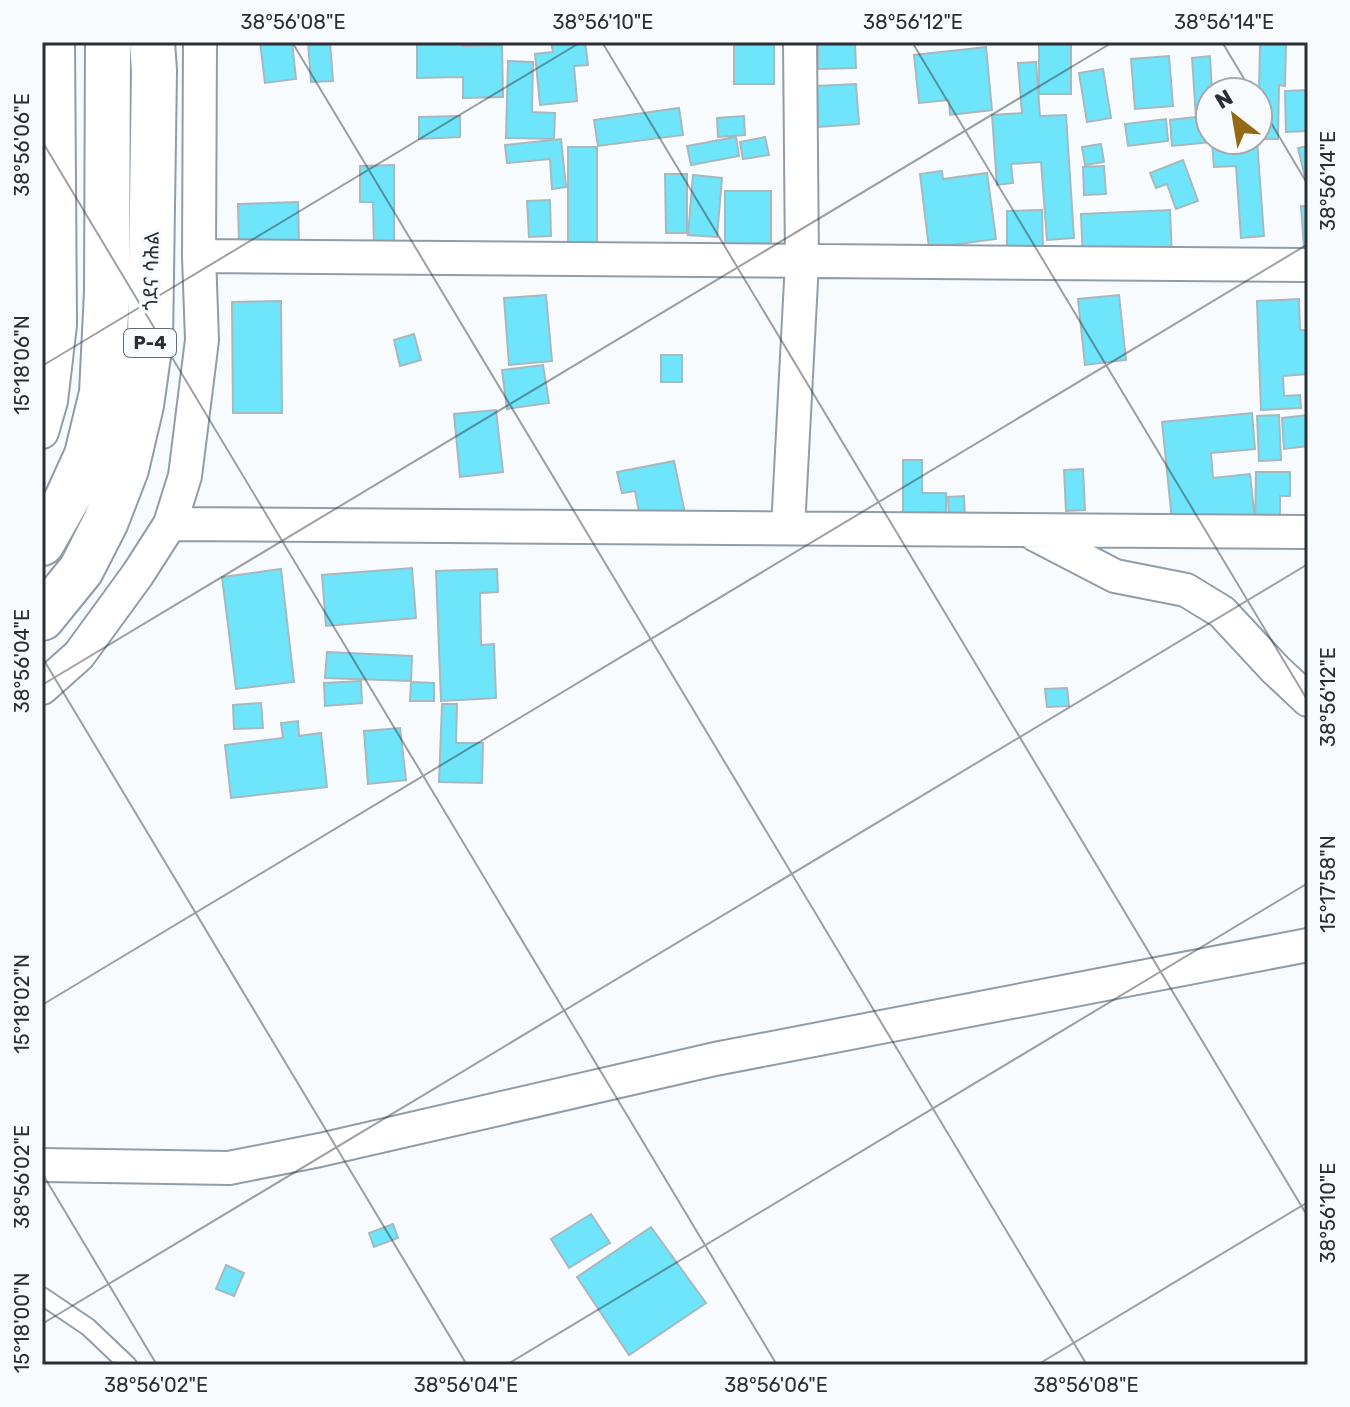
<svg xmlns="http://www.w3.org/2000/svg" width="1350" height="1407" font-family="Rubik,'Noto Sans Ethiopic',sans-serif">
	<style>
		.building { fill: #6fe5fc; stroke: #a5b9be; stroke-width: 2 }
		.lines { fill: none; stroke-linecap: round; stroke-linejoin: round }
		.lane-casing { stroke: #909da9; stroke-width: 20 }
		.street-casing { stroke: #909da9; stroke-width: 36 }
		.highway-casing { stroke: #909da9; stroke-width: 48 }
		.lane { stroke: #fff; stroke-width: 16 }
		.street { stroke: #fff; stroke-width: 32 }
		.highway { stroke: #fff; stroke-width: 44 }
		.ticks { fill: none; stroke: #292f34; stroke-width: 2; stroke-opacity: 0.45 }
		.labels { text-anchor: middle; dominant-baseline: central; stroke-width: 7; stroke-linejoin: round; paint-order: stroke }
		.shield { fill: #f8fbfe; stroke: #676c71; stroke-width: 2 }
		.shield-label { font-size: 18px; font-weight: bold; fill: #292f34 }
		.street-label { font-size: 20px; fill: #292f34; stroke: #f8fbfe }
		.neatline { fill: none; stroke: #292f34; stroke-width: 3 }
		.ticks-label { font-size: 20px; text-anchor: middle; fill: #292f34 }
	</style>
	<rect width="100%" height="100%" fill="#f8fbfe"/>
	<!-- building -->
	<path class="building" d="M260,42H292L296,79L265,83Z
		M308,42H330L333,81L311,82Z
		M417,42H463V46L502,45L503,97L463,98V77L417,78Z
		M551,42H585L588,65L574,66L577,101L540,105L535,54L553,52Z
		M734,42H774V84H734Z
		M818,42H855L856,68L818,69Z
		M1039,42H1071V94H1039Z
		M1260,42H1286L1285,86L1279,85L1278,139H1258Z
		M986,47L992,110L950,115L949,100L919,103L914,55Z
		M1169,56L1173,106L1135,109L1131,59Z
		M1210,56L1212,92H1210V140H1257L1264,236L1241,238L1236,166L1214,167L1212,142L1172,146L1170,120L1196,117L1192,58Z
		M508,61L533,62L532,112L555,113L554,139L506,138Z
		M1036,62L1040,116L1066,115L1074,238L1047,240L1041,162L1011,164L1013,183L997,185L992,115L1022,113L1018,63Z
		M1103,69L1111,118L1087,122L1079,73Z
		M856,84L859,124L818,127L816,86Z
		M1308,90V131L1286,132L1285,91Z
		M679,108L683,135L598,146L594,120Z
		M460,116V137L419,139V117Z
		M744,116L745,135L718,137L717,118Z
		M1166,119L1168,141L1128,146L1125,124Z
		M736,137L739,156L691,165L687,146Z
		M765,137L769,155L743,159L740,142Z
		M561,139L566,187L552,189L550,159L507,163L505,145Z
		M1101,144L1104,162L1085,165L1082,147Z
		M1308,146V190L1298,148Z
		M568,147H597V251L568,252Z
		M1183,160L1198,201L1176,209L1167,184L1156,188L1150,173Z
		M394,165V247L374,248L373,202H360V166Z
		M1104,166L1106,194L1084,195L1083,167Z
		M942,171L943,179L987,173L996,239L929,248L920,174Z
		M665,174H687V233H666Z
		M693,175L722,178L717,237L688,235Z
		M725,191H771V257L725,258Z
		M550,200L551,236L529,237L527,201Z
		M298,202L299,242L239,244L238,204Z
		M1301,206H1308V249H1304Z
		M1042,210L1043,251L1007,252V211Z
		M1170,210L1172,257L1083,261L1081,214Z
		M546,295L552,361L509,365L504,298Z
		M1119,295L1126,360L1085,365L1078,299Z
		M1299,299L1300,330H1308V374L1283,376L1284,396L1300,395L1301,408L1261,410L1257,301Z
		M281,301L282,413H233L232,302Z
		M414,334L421,360L400,366L394,340Z
		M661,355H682V382H661Z
		M543,365L549,403L507,409L502,370Z
		M496,410L503,472L460,477L454,414Z
		M1252,413L1255,449L1211,453L1213,478L1250,474L1255,521L1173,530L1162,422Z
		M1279,415L1281,460L1259,461L1257,416Z
		M1308,415V446L1284,449L1282,418Z
		M903,460H922V493H946V519H903Z
		M674,461L686,518L642,527L635,491L622,493L617,472Z
		M1083,469L1085,510L1066,511L1064,470Z
		M1256,472H1290V496H1280V527H1255Z
		M964,496L965,520L949,521L948,497Z
		M412,568L416,618L326,626L322,575Z
		M281,569L294,682L236,689L222,577Z
		M497,569L498,592L480,593L481,645L494,644L496,698L441,701L436,571Z
		M327,652L412,656L411,681L325,678Z
		M361,681L362,703L325,706L324,683Z
		M411,682L434,683V701H410Z
		M1067,688L1069,706L1047,707L1045,689Z
		M261,703L263,728L234,729L233,705Z
		M442,704H457L456,743H483L482,783L439,782Z
		M298,721L299,736L321,733L327,787L231,798L225,745L283,738L281,723Z
		M400,728L406,780L368,784L364,731Z
		M591,1214L610,1243L569,1268L551,1239Z
		M393,1224L398,1238L374,1247L369,1233Z
		M651,1227L706,1303L629,1355L577,1277Z
		M226,1265L244,1273L234,1296L216,1289Z"/>
	<g class="lines">
		<defs>
			<path id="lane" d="M42,1296L88,1327L128,1365"/>
			<path id="street" d="M199,256L1308,265
				M42,432L51,401L60,325L58,42
				M170,524L1308,532
				M788,528L802,262L800,42
				M1034,534L1115,576L1186,590L1222,612L1275,669L1308,700
				M42,688L79,655L138,574L170,524L185,476L202,340L199,256L200,42
				M42,1165L229,1168L320,1150L715,1059L1308,945"/>
			<path id="highway" d="M42,543L67,499L87,455L102,393L107,292L108,42
				M42,618L81,570L106,521L126,469L141,405L150,342L154,71L152,42"/>
		</defs>
		<!-- lane casing -->
		<use href="#lane" class="lane-casing"/>
		<!-- street casing -->
		<use href="#street" class="street-casing"/>
		<!-- highway casing -->
		<use href="#highway" class="highway-casing"/>
		<!-- lane -->
		<use href="#lane" class="lane"/>
		<!-- street -->
		<use href="#street" class="street"/>
		<!-- highway -->
		<use href="#highway" class="highway"/>
	</g>
	<!-- ticks -->
	<path class="ticks" d="M292,42L1087,1365M602,42L1308,1217M912,42L1308,701M1222,42L1252,92M42,47L50,42M1258,101L1308,185M42,141L777,1365M42,366L581,42M42,657L467,1365M42,685L1113,42M42,1005L1308,244M42,1173L157,1365M42,1324L1308,564M506,1365L1308,883M1037,1365L1308,1202"/>
	<g class="labels">
		<!-- shield labels -->
		<rect class="shield" x="124" y="329" width="52" height="28" rx="6"/>
		<g class="shield-label">
			<text x="150" y="343">P-4</text>
		</g>
		<!-- street labels -->
		<g class="street-label">
			<text transform="translate(151 271) rotate(-89)">ጎደና ሳሕል</text>
		</g>
	</g>
	<!-- border -->
	<rect width="1350" height="1407" fill="none" stroke="#f8fbfe" stroke-width="88"/>
	<!-- north arrow -->
	<g transform="translate(1234 116) rotate(329)"><circle r="38" fill="#f8fbfe" stroke="#a5a9ad" stroke-width="2"/>
	<path d="M0-6L14 30L0 20L-14 30Z" fill="#946914"/>
	<text y="-12" font-size="22" font-weight="bold" text-anchor="middle" fill="#292f34">N</text>
	</g>
	<rect x="44" y="44" width="1262" height="1319" class="neatline"/>
	<g class="ticks-label">
		<text x="293" y="29">38°56'08"E</text>
		<text x="603" y="29">38°56'10"E</text>
		<text x="913" y="29">38°56'12"E</text>
		<text x="1224" y="29">38°56'14"E</text>
		<text transform="translate(22 145) rotate(-90)" y="7">38°56'06"E</text>
		<text transform="translate(1328 181) rotate(-90)" y="7">38°56'14"E</text>
		<text transform="translate(22 365) rotate(-90)" y="7">15°18'06"N</text>
		<text transform="translate(22 661) rotate(-90)" y="7">38°56'04"E</text>
		<text transform="translate(1328 697) rotate(-90)" y="7">38°56'12"E</text>
		<text transform="translate(1328 884) rotate(-90)" y="7">15°17'58"N</text>
		<text transform="translate(22 1004) rotate(-90)" y="7">15°18'02"N</text>
		<text transform="translate(22 1177) rotate(-90)" y="7">38°56'02"E</text>
		<text transform="translate(1328 1213) rotate(-90)" y="7">38°56'10"E</text>
		<text transform="translate(22 1323) rotate(-90)" y="7">15°18'00"N</text>
		<text x="156" y="1392">38°56'02"E</text>
		<text x="466" y="1392">38°56'04"E</text>
		<text x="776" y="1392">38°56'06"E</text>
		<text x="1086" y="1392">38°56'08"E</text>
	</g>
</svg>
